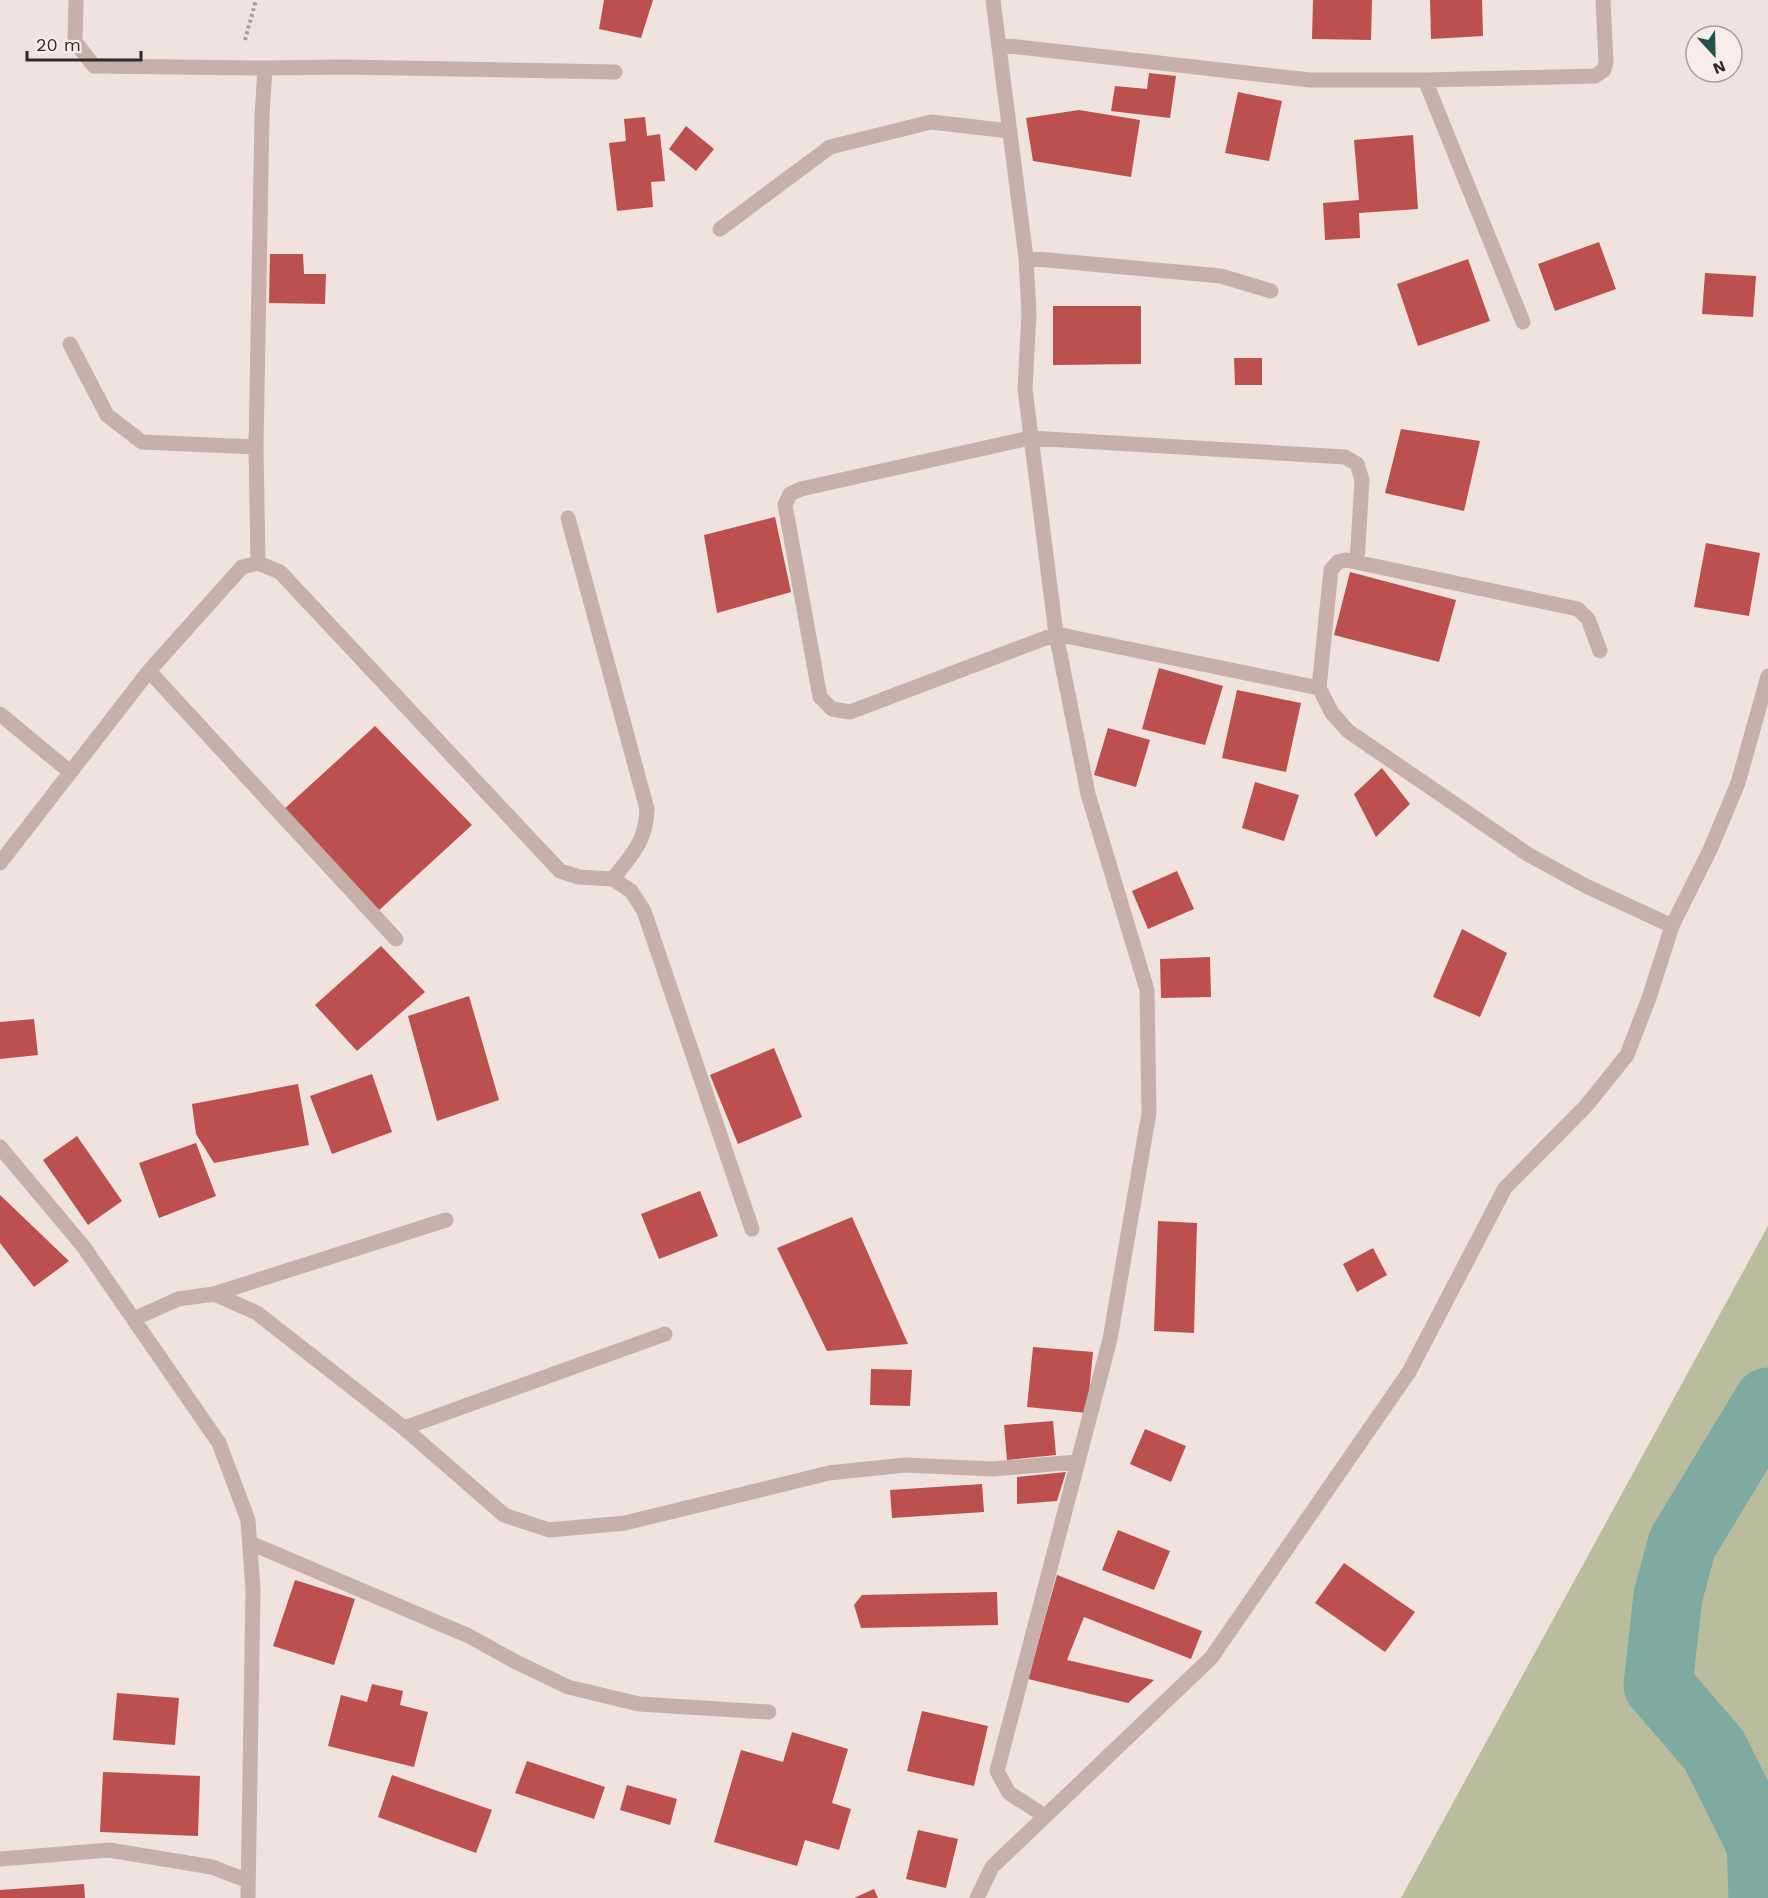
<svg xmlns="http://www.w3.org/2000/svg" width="1768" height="1898" font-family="'Work Sans',sans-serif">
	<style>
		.green { fill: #babd9d }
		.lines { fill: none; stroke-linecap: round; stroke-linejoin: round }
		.river { stroke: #7eaaa2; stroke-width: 69 }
		.building { fill: #bb504f }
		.path { stroke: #b29a93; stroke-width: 4; stroke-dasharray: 3 3; stroke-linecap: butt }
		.lane { stroke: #c7b0a9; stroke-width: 15 }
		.street { stroke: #c7b0a9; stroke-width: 15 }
	</style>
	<rect width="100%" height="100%" fill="#f0e2dc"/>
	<!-- green -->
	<path class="green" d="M1768,1226V1898H1401Z"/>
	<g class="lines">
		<!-- river -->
		<path class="river" d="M1763,1898L1761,1844L1714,1750L1658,1685L1668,1596L1682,1544L1768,1402"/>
	</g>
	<!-- building -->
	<path class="building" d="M604,0H653L641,38L599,29Z
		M1313,0H1372L1371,40L1312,39Z
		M1430,0H1482L1483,36L1431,39Z
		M1149,73L1176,76L1170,118L1111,111L1115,86L1147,89Z
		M1238,92L1282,101L1269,161L1225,153Z
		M1079,110L1140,120L1131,177L1033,161L1026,118Z
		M645,117L647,136L660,134L665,181L651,182L653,207L617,211L609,143L626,141L624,119Z
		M686,126L714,149L696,171L669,149Z
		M1413,135L1418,209L1359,213L1360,238L1325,240L1323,203L1359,200L1354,140Z
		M1599,242L1616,289L1555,311L1538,264Z
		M270,254H303L304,274H326L325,304L269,303Z
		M1468,259L1490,321L1418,346L1397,284Z
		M1705,273L1756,276L1753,317L1702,314Z
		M1053,306H1141V364L1053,365Z
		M1234,358H1262V385H1235Z
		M1401,429L1480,441L1464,511L1385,493Z
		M775,517L791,592L717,613L704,535Z
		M1706,543L1760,553L1749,616L1694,607Z
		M1350,572L1456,600L1439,662L1334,635Z
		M1159,668L1223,686L1205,745L1142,729Z
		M1237,690L1301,703L1286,772L1222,758Z
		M375,726L472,825L377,912L282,811Z
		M1108,728L1150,740L1136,787L1094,775Z
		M1382,768L1410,804L1376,837L1354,794Z
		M1255,782L1299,795L1284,841L1242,828Z
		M1177,871L1194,909L1148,929L1132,891Z
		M1462,929L1507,953L1480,1017L1433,997Z
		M381,946L425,992L357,1051L315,1005Z
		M1210,957L1211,997L1161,998L1160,959Z
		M469,996L499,1100L437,1121L408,1016Z
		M34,1019L38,1055L0,1059V1022Z
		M774,1048L802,1117L738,1144L710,1075Z
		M372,1074L392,1132L332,1154L310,1096Z
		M298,1084L309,1145L214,1163L196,1134L192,1104Z
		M77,1136L122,1201L88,1225L43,1160Z
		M196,1143L216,1196L159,1218L139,1163Z
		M700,1191L718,1236L659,1259L641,1214Z
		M0,1195L69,1261L34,1287L0,1243Z
		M852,1217L908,1344L827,1351L777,1248Z
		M1158,1221L1197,1223L1194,1333L1154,1331Z
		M1373,1248L1387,1275L1357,1292L1343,1264Z
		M1033,1347L1093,1352L1087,1413L1027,1407Z
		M871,1369L912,1370L910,1406L870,1405Z
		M1053,1421L1056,1455L1007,1460L1004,1425Z
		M1145,1429L1186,1446L1171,1482L1130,1464Z
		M1066,1472L1057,1501L1017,1504V1477Z
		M982,1484L984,1512L892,1518L890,1490Z
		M1118,1530L1170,1551L1154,1590L1102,1570Z
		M1344,1563L1415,1612L1385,1652L1315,1603Z
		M1057,1575L1202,1631L1191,1659L1084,1617L1067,1660L1154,1680L1128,1703L1028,1679Z
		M295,1580L355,1599L334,1665L273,1646Z
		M997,1592L998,1625L861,1628L854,1605L862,1595Z
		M372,1684L403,1691L400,1705L428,1712L414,1767L328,1746L341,1695L367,1702Z
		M117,1693L179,1698L175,1745L113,1740Z
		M922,1711L988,1726L974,1786L907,1771Z
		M792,1732L848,1749L832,1803L851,1809L839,1850L805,1840L797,1866L714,1842L741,1750L783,1762Z
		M527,1761L605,1787L594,1819L515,1793Z
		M103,1772L200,1776L198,1836L100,1832Z
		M392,1775L492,1810L476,1853L378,1817Z
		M627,1785L677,1799L670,1825L620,1810Z
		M918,1830L958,1839L946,1888L906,1879Z
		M84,1884L85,1898H0V1890Z
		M874,1889L878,1898H854Z"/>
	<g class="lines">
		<!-- path -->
		<path class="path" d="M245,40L256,0"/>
		<!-- lane -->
		<path class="lane" d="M214,1294L446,1220"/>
		<!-- street -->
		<path class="street" d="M76,0L75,42L94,66L265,68
			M993,0L1026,258L1029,313L1025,389L1056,634L1088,794L1147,990L1149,1113L1110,1339L997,1771L1009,1793L1045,1816
			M1000,45L1310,80H1425L1523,322
			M1425,80L1595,76L1604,70L1606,62L1603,0
			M720,229L830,147L931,122L1010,131
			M1026,258L1221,276L1271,291
			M70,344L107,415L142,442L256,447
			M568,518L647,809C646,842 632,854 613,879
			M258,563L280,572L560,871L579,877L613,879L631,891L644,911L752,1229
			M1600,651L1588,619L1578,609L1346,560L1338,562L1331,570L1319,688L1332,713L1348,731L1529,855L1586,886L1672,926
			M149,671L396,939
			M1319,688L1056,634L850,712L832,709L820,697L785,505L790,494L801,489L1030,438L1345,457L1357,464L1362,480L1357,562
			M0,714L70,772
			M0,863L149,671L242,567L258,563L256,447L262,116L265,68L344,67L615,72
			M0,1147L83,1246L219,1443L248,1520L253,1590L248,1898
			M134,1319L178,1299L214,1294L257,1313L404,1428L504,1515L549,1530L625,1523L829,1473L905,1465L992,1469L1077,1462
			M404,1428L665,1334
			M250,1543L469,1636L514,1661L568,1687L639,1704L769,1712
			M0,1859L109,1850L212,1867L248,1881
			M977,1898L992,1867L1211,1658L1409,1372L1505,1188L1586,1106L1627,1055L1649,998L1672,926L1710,850L1738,783L1768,676"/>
	</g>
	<!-- north arrow -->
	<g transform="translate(1714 54) rotate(158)"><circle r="28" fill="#f8ede8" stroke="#aa9f9b" stroke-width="1.5"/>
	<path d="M0-4.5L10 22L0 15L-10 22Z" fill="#22524a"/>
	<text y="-9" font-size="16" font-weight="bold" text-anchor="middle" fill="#342928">N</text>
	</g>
	<!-- scale -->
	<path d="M27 51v9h114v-9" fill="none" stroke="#342928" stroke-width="3"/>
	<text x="36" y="51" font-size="18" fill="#342928" stroke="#f8ede8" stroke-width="4.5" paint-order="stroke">20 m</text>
</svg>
